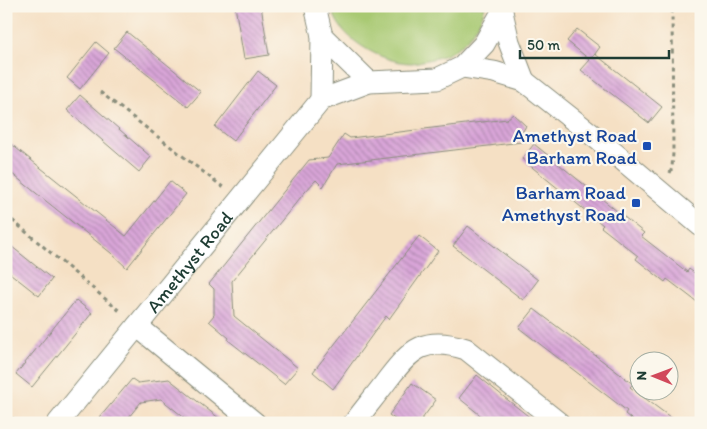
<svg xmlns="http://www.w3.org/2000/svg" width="707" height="429" font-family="Itim,sans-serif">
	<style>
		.green { fill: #a8c972; stroke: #648353 }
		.building { fill: url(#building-back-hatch) }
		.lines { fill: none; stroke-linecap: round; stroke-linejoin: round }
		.street-casing { stroke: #8a8e7c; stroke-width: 23 }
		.path { stroke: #8a8e7c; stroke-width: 3; stroke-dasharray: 4 4; stroke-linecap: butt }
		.street { stroke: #fff; stroke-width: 21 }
		.transit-dot { fill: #1a4fb4; stroke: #fbf7ec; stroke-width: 2 }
		.labels { text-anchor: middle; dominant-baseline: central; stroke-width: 4.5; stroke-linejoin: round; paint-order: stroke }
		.transit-label { font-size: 19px; fill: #164399; stroke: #fbf7ec; text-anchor: end }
		.street-label { font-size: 19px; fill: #1f3d34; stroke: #fbf7ec }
	</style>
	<defs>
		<pattern id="building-back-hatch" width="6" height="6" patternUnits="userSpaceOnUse" patternTransform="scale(1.25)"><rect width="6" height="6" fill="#d9a5d8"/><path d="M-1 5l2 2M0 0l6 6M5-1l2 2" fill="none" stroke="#af88b0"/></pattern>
	</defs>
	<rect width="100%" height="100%" fill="#fbf7ec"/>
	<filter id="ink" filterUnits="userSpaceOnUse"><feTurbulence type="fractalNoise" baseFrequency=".02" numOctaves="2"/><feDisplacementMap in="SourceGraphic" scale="10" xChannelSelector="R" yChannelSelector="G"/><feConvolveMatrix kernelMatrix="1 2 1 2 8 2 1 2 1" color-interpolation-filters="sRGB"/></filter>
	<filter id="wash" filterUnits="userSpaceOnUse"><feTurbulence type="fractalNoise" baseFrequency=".0096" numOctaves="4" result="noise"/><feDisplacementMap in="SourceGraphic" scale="20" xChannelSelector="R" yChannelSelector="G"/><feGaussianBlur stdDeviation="1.12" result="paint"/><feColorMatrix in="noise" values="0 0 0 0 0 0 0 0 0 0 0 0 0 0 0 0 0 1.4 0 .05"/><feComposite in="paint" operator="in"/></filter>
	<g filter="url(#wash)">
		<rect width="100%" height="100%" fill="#f5e0c4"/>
		<!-- green -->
		<path class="green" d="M332,6H485C482,23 467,43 451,52C443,57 432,59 422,61C419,62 414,63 411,63C382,63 335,37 332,6Z"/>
		<g id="blocks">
			<!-- building -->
			<path class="building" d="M235,6H261L269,55L244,59Z
				M577,29L600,47L592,58L595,54L662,107L649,123L581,70L590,60L567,41Z
				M127,32L201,92L188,107L114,48Z
				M96,42L109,53L80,89L67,78Z
				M258,71L276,85L233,141L215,127Z
				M80,95L151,157L139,172L67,110Z
				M513,114L526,126L521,134L530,141L337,164L323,187L316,180L305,192L232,281L234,316L298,368L284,384L228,340L229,338L209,321L214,315V289L209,284L309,160L328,158L344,134L350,138L507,119Z
				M6,140L126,236L170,181L186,194L127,268L111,253L6,169Z
				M534,144L644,233L641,236L687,272L689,269L701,278V305L667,279L665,282L636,259L638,256L601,227L603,225L522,159Z
				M468,226L538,280L523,300L453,246Z
				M419,236L438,251L389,319L386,316L333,389L313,372Z
				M6,242L52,279L39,296L6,270Z
				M76,300L92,313L32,387L16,374Z
				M534,309L633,384L630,387L678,423H636L625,414L627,411L519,328Z
				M477,375L504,397L537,423H490L459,398Z
				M132,379L138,383L169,379L225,423H191L161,399L141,402L124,423H95Z
				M412,383L436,400L419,423H400L389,415Z"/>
		</g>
	</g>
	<g filter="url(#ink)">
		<use href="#blocks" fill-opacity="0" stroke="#8a8e7c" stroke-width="1"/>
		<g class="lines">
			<defs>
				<g id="street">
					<path d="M315,6L322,36L369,82"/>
					<path d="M502,12L509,42L524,81"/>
					<path d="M462,67L494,72L524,81L600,141L701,226"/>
					<path d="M321,100L322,36"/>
					<path d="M137,326L255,423"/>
					<path id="s1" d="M58,423L321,100L369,82L437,79L462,67L484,44L502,12L501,6"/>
					<path d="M354,423C365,408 377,394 388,379C412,348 425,336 466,349L559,423"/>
				</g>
			</defs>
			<!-- street casing -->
			<use href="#street" class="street-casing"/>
			<!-- path -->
			<path class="path" d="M100,92L224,188
				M670,173L672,168L673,153L672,6
				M6,215L122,313
				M6,413L18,423"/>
			<!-- street -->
			<use href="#street" class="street"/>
		</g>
	</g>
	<!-- markers -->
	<g class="transit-dot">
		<rect x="642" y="141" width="10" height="10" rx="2.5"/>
		<rect x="631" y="198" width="10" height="10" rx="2.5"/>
	</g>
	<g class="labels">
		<!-- transit labels -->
		<g class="transit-label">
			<text x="637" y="135">Amethyst Road<tspan x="637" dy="22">Barham Road</tspan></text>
			<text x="626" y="192">Barham Road<tspan x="626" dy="22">Amethyst Road</tspan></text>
		</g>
		<!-- street labels -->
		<g class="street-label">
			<text stroke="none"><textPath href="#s1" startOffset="208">Amethyst Road</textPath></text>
		</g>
	</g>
	<!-- margin -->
	<rect width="707" height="429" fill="none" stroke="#fbf7ec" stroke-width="25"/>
	<!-- north arrow -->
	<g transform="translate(654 376) rotate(271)"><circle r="24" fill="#fbf7ec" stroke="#a3ada2"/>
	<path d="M0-4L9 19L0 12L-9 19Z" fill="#d1495b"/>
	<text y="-8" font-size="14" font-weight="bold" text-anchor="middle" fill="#1f3d34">N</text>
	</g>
	<!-- scale -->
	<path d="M520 50v8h149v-8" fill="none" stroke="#1f3d34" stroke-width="2.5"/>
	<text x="527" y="50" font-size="15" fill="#1f3d34" stroke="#fbf7ec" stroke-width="4" paint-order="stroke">50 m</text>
</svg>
